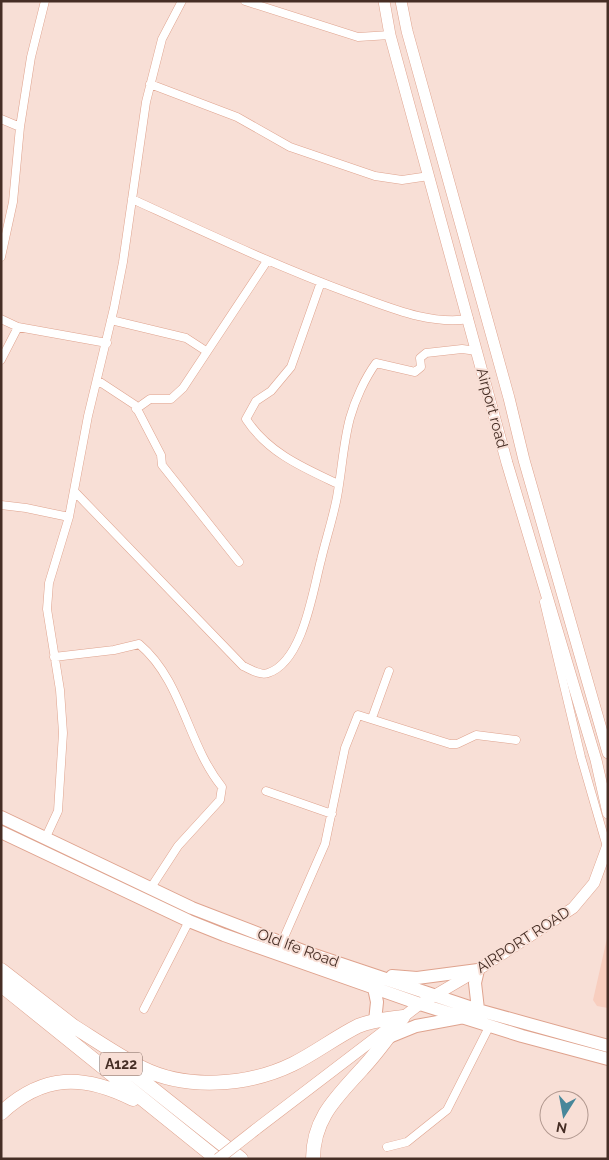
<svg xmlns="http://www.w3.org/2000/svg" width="609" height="1160" font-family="Raleway,sans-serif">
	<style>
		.built { fill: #f8cebf }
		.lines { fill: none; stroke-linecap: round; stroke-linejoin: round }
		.street-casing { stroke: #dfa38e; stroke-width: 9 }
		.secondary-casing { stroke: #dfa38e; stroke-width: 12 }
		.primary-casing { stroke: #dfa38e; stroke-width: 14 }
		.highway-casing { stroke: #dfa38e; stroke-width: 15 }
		.street { stroke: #fff; stroke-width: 8 }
		.secondary { stroke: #fff; stroke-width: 11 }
		.primary { stroke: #fff; stroke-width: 12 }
		.highway { stroke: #fff; stroke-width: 14 }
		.secondary-bridge-casing { stroke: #dfa38e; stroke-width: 12; stroke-linecap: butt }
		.secondary-bridge { stroke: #fff; stroke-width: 11 }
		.labels { text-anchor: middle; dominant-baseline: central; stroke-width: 4; stroke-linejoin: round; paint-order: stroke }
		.shield { fill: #f8dfd6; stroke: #7b635a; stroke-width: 1 }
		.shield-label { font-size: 14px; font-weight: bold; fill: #462e25 }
		.street-label { font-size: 15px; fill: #462e25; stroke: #f8dfd6 }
	</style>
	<rect width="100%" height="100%" fill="#f8dfd6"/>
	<!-- built -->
	<path class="built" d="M608,934V1008L597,1006L593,1000Z"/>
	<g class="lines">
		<defs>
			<path id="street" d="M245,1L358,37L390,35
				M150,84L237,117L290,147L375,176L402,180L429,176
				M1,119L20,127
				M132,199C204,232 276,266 352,294C389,307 428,325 469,319
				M1,257L13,202L20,127L31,57L45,1
				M321,282L291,367L271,391L256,401L246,419C268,453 304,468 338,484
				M1,319L18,327L107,343
				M111,320L186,338L206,351
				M1,360L18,327
				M97,380L135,405L161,455L162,465L239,562
				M136,409L150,399H171L183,388L267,261
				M75,492L243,666C250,669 260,676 268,673C303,662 313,590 321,560C326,539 333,518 337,497C342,470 343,444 350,418C355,400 365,378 376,363L415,372L421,367L420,358L426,353L462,349L477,351
				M1,505L26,508L69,517
				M544,602L581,757L607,847
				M54,657L114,650L139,644C183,681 187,744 222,787L220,800L178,846L150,889
				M372,718L389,671
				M266,791L332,814
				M45,839L58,811L63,733L60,690L47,609L49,583L69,517L88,416L114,308L123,262L146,102L162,39L182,1
				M282,942L325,844L345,748L358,715L450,744H457L476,735L516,740
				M144,1009L189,921
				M387,1147L407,1142L447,1110L490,1025"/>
			<path id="secondary" d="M384,1L390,35L507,463L596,760L608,813
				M401,1L407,31L509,398L524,460L608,753
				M255,1130L420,1004L478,970L573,908L594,883L608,845"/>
			<path id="primary" d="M1,817L192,908L311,954L478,1010L608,1046
				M1,832L189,921L224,935L420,1004L522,1036L608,1059
				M392,976L417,978L478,970L475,983L479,1018
				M374,988L377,1002L375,1021
				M389,1037L416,1026L459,1018"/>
			<path id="highway" d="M1,970L77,1029
				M1,985L217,1159
				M70,1024C94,1039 117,1055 142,1068C186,1090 248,1086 293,1064C315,1053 336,1037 358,1026C372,1020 388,1019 403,1017
				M120,1063L241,1159
				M1,1113C43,1074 83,1074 133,1099
				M313,1159C313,1118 337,1097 362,1069C377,1053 390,1035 403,1017"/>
		</defs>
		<!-- street casing -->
		<use href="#street" class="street-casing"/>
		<!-- secondary casing -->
		<use href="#secondary" class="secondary-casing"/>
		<!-- primary casing -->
		<use href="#primary" class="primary-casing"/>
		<!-- highway casing -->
		<use href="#highway" class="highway-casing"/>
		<!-- street -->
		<use href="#street" class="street"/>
		<!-- secondary -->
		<use href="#secondary" class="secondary"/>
		<!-- primary -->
		<use href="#primary" class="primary"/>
		<!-- highway -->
		<use href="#highway" class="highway"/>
		<defs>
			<path id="secondary-bridge" d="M218,1159L255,1130"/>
		</defs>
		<!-- secondary-bridge casing -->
		<use href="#secondary-bridge" class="secondary-bridge-casing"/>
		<!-- secondary-bridge -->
		<use href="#secondary-bridge" class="secondary-bridge"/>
	</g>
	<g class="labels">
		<!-- shield labels -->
		<rect class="shield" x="100" y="1052.5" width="42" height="23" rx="4"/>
		<g class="shield-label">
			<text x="121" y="1064">A122</text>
		</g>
		<!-- street labels -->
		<g class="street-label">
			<text transform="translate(492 408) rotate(75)">Airport road</text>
			<text transform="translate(523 940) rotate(-33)">AIRPORT ROAD</text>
			<text transform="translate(298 948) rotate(20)">Old Ife Road</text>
		</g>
	</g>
	<!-- border -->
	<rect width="609" height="1160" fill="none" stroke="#462e25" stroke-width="5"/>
	<!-- north arrow -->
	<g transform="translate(564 1115) rotate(191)"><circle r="24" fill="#f8dfd6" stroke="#b1988f"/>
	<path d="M0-4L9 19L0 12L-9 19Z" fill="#47879a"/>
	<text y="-8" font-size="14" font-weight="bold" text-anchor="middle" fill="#462e25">N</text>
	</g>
</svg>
